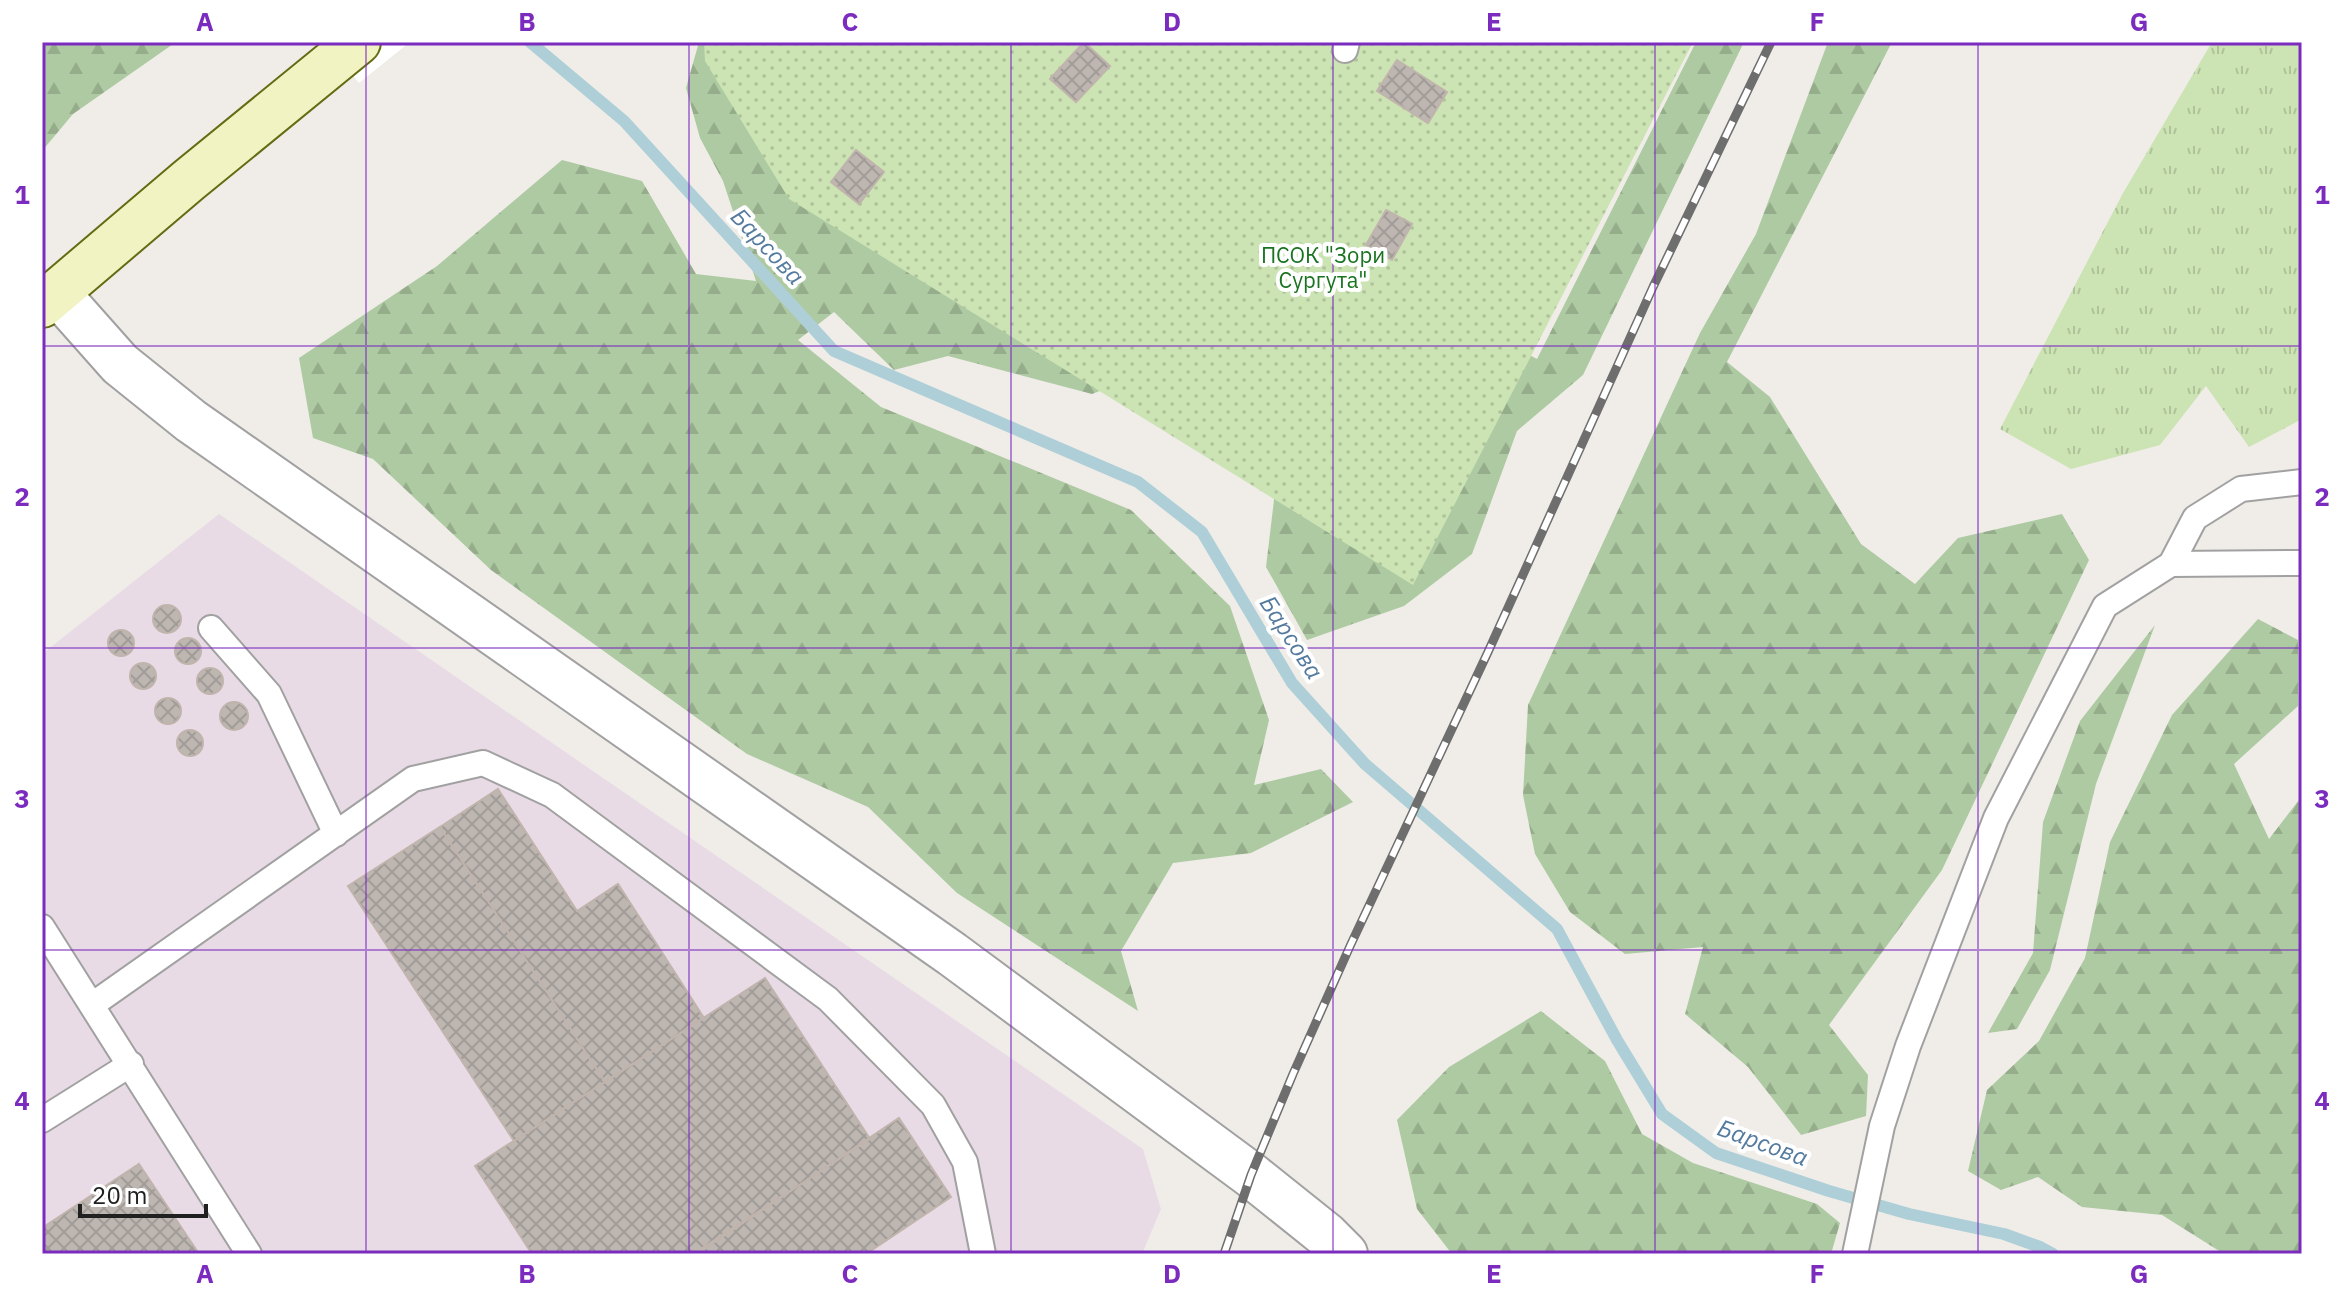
<svg xmlns="http://www.w3.org/2000/svg" width="2344" height="1296" font-family="'IBM Plex Sans',sans-serif">
	<style>
		.industrial { fill: #e8dbe5 }
		.grass { fill: url(#grass-tufts) }
		.forest { fill: url(#forest-firs) }
		.garden { fill: url(#garden-dots) }
		.pier { fill: #fff }
		.lines { fill: none; stroke-linecap: round; stroke-linejoin: round }
		.stream { stroke: #aecfd8; stroke-width: 12 }
		.building { fill: url(#building-cross-hatch); stroke: #c0b4ac; stroke-width: 2 }
		.lane-casing { stroke: #a1a1a1; stroke-width: 28 }
		.street-casing { stroke: #a1a1a1; stroke-width: 48 }
		.secondary-casing { stroke: #636c12; stroke-width: 48 }
		.lane { stroke: #fff; stroke-width: 24 }
		.street { stroke: #fff; stroke-width: 44 }
		.secondary { stroke: #f1f3c3; stroke-width: 44 }
		.rail-casing { stroke: #6e6e6e; stroke-width: 9 }
		.rail { stroke: #fff; stroke-width: 6; stroke-dasharray: 18; stroke-linecap: butt }
		.grid { fill: none; stroke: #7b2cbf; stroke-width: 2; stroke-opacity: 0.55 }
		.labels { text-anchor: middle; dominant-baseline: central; stroke-width: 8; stroke-linejoin: round; paint-order: stroke }
		.park-label { font-size: 22px; fill: #197320; stroke: #fff }
		.water-label { font-size: 24px; font-style: italic; fill: #547a9e; stroke: #fff }
		.neatline { fill: none; stroke: #7b2cbf; stroke-width: 3 }
		.grid-label { font-size: 26px; text-anchor: middle; font-weight: bold; fill: #7b2cbf }
	</style>
	<defs>
		<pattern id="grass-tufts" width="24" height="20" patternUnits="userSpaceOnUse" patternTransform="scale(2)"><rect width="24" height="20" fill="#cce3b4"/><path d="M3 7l-1-3M5 7V3M7 7l1-3M15 17l-1-3M17 17v-4M19 17l1-3" fill="none" stroke="#afc29a"/></pattern>
		<pattern id="forest-firs" width="22" height="20" patternUnits="userSpaceOnUse" patternTransform="scale(2)"><rect width="22" height="20" fill="#aecaa2"/><path d="M5 1l3.5 6h-7zM16 11l3.5 6h-7z" fill="#95ad8b"/></pattern>
		<pattern id="garden-dots" width="8" height="8" patternUnits="userSpaceOnUse" patternTransform="scale(2)"><rect width="8" height="8" fill="#cce3b4"/><path d="M2 2h.1M6 6h.1" fill="none" stroke="#afc29a" stroke-width="1.8" stroke-linecap="round"/></pattern>
		<pattern id="building-cross-hatch" width="8" height="8" patternUnits="userSpaceOnUse" patternTransform="scale(2)"><rect width="8" height="8" fill="#bdb6b1"/><path d="M0 0l8 8M0 8l8-8" fill="none" stroke="#a29c98"/></pattern>
	</defs>
	<rect width="100%" height="100%" fill="#f0ede8"/>
	<!-- industrial -->
	<path class="industrial" d="M219,514L1143,1149L1161,1209L1142,1254H42V654Z"/>
	<!-- grass -->
	<path class="grass" d="M2212,42H2302V419L2249,447L2206,386L2160,445L2071,469L2000,429L2123,193Z"/>
	<!-- forest -->
	<path class="forest" d="M42,42H176L73,114L42,151Z
		M699,42H1225L1349,259L1537,359L1696,42H1744L1583,375L1517,431L1472,554L1404,606L1307,640L1266,567L1274,500L1259,421L1224,343L1092,394L948,356L894,370L834,312L798,340L881,407L1131,510L1230,606L1269,720L1254,785L1321,769L1353,802L1251,853L1173,863L1121,951L1138,1011L957,893L868,807L747,754L491,570L373,459L313,438L299,358L437,266L562,160L642,181L696,274L756,281L723,181L700,138L686,88Z
		M1828,42H1892L1727,362L1770,397L1861,544L1915,584L1958,538L2062,514L2089,560L1942,870L1829,1025L1868,1075L1866,1116L1801,1135L1748,1067L1685,1014L1703,947L1625,954L1570,912L1535,854L1523,795L1528,705L1700,333L1756,234Z
		M2258,619L2298,640V706L2234,764L2269,839L2302,796V1254H2224L2162,1215L2082,1207L2038,1177L2001,1190L1968,1171L1987,1090L2039,1041L2085,958L2110,842L2172,715Z
		M2155,625L2096,784L2050,970L2017,1029L1988,1033L2033,953L2043,822L2080,721Z
		M1541,1011L1605,1061L1642,1134L1693,1163L1817,1204L1840,1223L1831,1254H1452L1417,1209L1397,1120L1449,1067Z"/>
	<!-- garden -->
	<path class="garden" d="M704,42H1693L1413,585L789,199L705,61Z"/>
	<!-- pier -->
	<path class="pier" d="M326,42H410L359,83Z"/>
	<g class="lines">
		<!-- stream -->
		<path class="stream" d="M530,42L624,121L834,351L1138,482L1202,532L1292,683L1365,764L1557,929L1617,1040L1662,1114L1716,1153L1829,1191L1909,1214L2004,1234L2040,1247L2053,1254"/>
	</g>
	<!-- building -->
	<path class="building" d="M1084,42L1110,66L1076,102L1050,79Z
		M1397,60L1447,92L1428,123L1377,91Z
		M856,150L884,172L859,204L831,182Z
		M1386,210L1412,224L1392,260L1366,245Z
		M153 619a14 14 0 1 1 28 0a14 14 0 1 1-28 0Z
		M108 643a13 13 0 1 1 26 0a13 13 0 1 1-26 0Z
		M175 651a13 13 0 1 1 26 0a13 13 0 1 1-26 0Z
		M130 676a13 13 0 1 1 26 0a13 13 0 1 1-26 0Z
		M197 681a13 13 0 1 1 26 0a13 13 0 1 1-26 0Z
		M155 711a13 13 0 1 1 26 0a13 13 0 1 1-26 0Z
		M220 716a14 14 0 1 1 28 0a14 14 0 1 1-28 0Z
		M177 743a13 13 0 1 1 26 0a13 13 0 1 1-26 0Z
		M498,789L577,911L618,884L704,1018L605,1082L440,827Z
		M440,827L605,1082L514,1141L348,886Z
		M765,978L870,1139L693,1254H532L475,1166Z
		M899,1118L951,1197L866,1254H697Z
		M139,1164L199,1254H42V1228Z"/>
	<g class="lines">
		<defs>
			<path id="lane" d="M1345,50L1347,42
				M2171,564L2195,518L2241,489L2302,482
				M211,628L269,694L336,834
				M42,927L249,1254
				M92,1005L413,779L483,763L552,795L828,999L933,1105L965,1162L983,1254
				M42,1120L131,1064
				M1855,1254L1882,1126L1908,1046L1996,818L2105,606L2171,564L2302,563"/>
			<path id="street" d="M57,293L120,364L191,421L952,954L1251,1175L1326,1235L1345,1254"/>
			<path id="secondary" d="M42,305L189,180L358,42"/>
		</defs>
		<!-- lane casing -->
		<use href="#lane" class="lane-casing"/>
		<!-- street casing -->
		<use href="#street" class="street-casing"/>
		<!-- secondary casing -->
		<use href="#secondary" class="secondary-casing"/>
		<!-- lane -->
		<use href="#lane" class="lane"/>
		<!-- street -->
		<use href="#street" class="street"/>
		<!-- secondary -->
		<use href="#secondary" class="secondary"/>
		<defs>
			<path id="rail" d="M1224,1254L1251,1175L1293,1074L1351,944L1488,652L1653,287L1771,42"/>
		</defs>
		<!-- rail casing -->
		<use href="#rail" class="rail-casing"/>
		<!-- rail -->
		<use href="#rail" class="rail"/>
	</g>
	<!-- grid -->
	<path class="grid" d="M366,42V1254M689,42V1254M1011,42V1254M1333,42V1254M1655,42V1254M1978,42V1254M42,346H2302M42,648H2302M42,950H2302"/>
	<g class="labels">
		<!-- park labels -->
		<g class="park-label">
			<text x="1323" y="254">ПСОК "Зори<tspan x="1323" dy="25">Сургута"</tspan></text>
		</g>
		<!-- water labels -->
		<g class="water-label">
			<text transform="translate(768 246) rotate(47)">Барсова</text>
			<text transform="translate(1292 637) rotate(57)">Барсова</text>
			<text transform="translate(1763 1142) rotate(20)">Барсова</text>
		</g>
	</g>
	<!-- border -->
	<rect width="2344" height="1296" fill="none" stroke="#ffffff" stroke-width="88"/>
	<!-- scale -->
	<path d="M80 1204v12h126v-12" fill="none" stroke="#202020" stroke-width="4"/>
	<text x="92" y="1204" font-size="24" fill="#202020" stroke="#ffffff" stroke-width="6" paint-order="stroke">20 m</text>
	<rect x="44" y="44" width="2256" height="1208" class="neatline"/>
	<g class="grid-label">
		<text x="205" y="31">A</text>
		<text x="527" y="31">B</text>
		<text x="850" y="31">C</text>
		<text x="1172" y="31">D</text>
		<text x="1494" y="31">E</text>
		<text x="1817" y="31">F</text>
		<text x="2139" y="31">G</text>
		<text x="22" y="204">1</text>
		<text x="2322" y="204">1</text>
		<text x="22" y="506">2</text>
		<text x="2322" y="506">2</text>
		<text x="22" y="808">3</text>
		<text x="2322" y="808">3</text>
		<text x="22" y="1110">4</text>
		<text x="2322" y="1110">4</text>
		<text x="205" y="1283">A</text>
		<text x="527" y="1283">B</text>
		<text x="850" y="1283">C</text>
		<text x="1172" y="1283">D</text>
		<text x="1494" y="1283">E</text>
		<text x="1817" y="1283">F</text>
		<text x="2139" y="1283">G</text>
	</g>
</svg>
